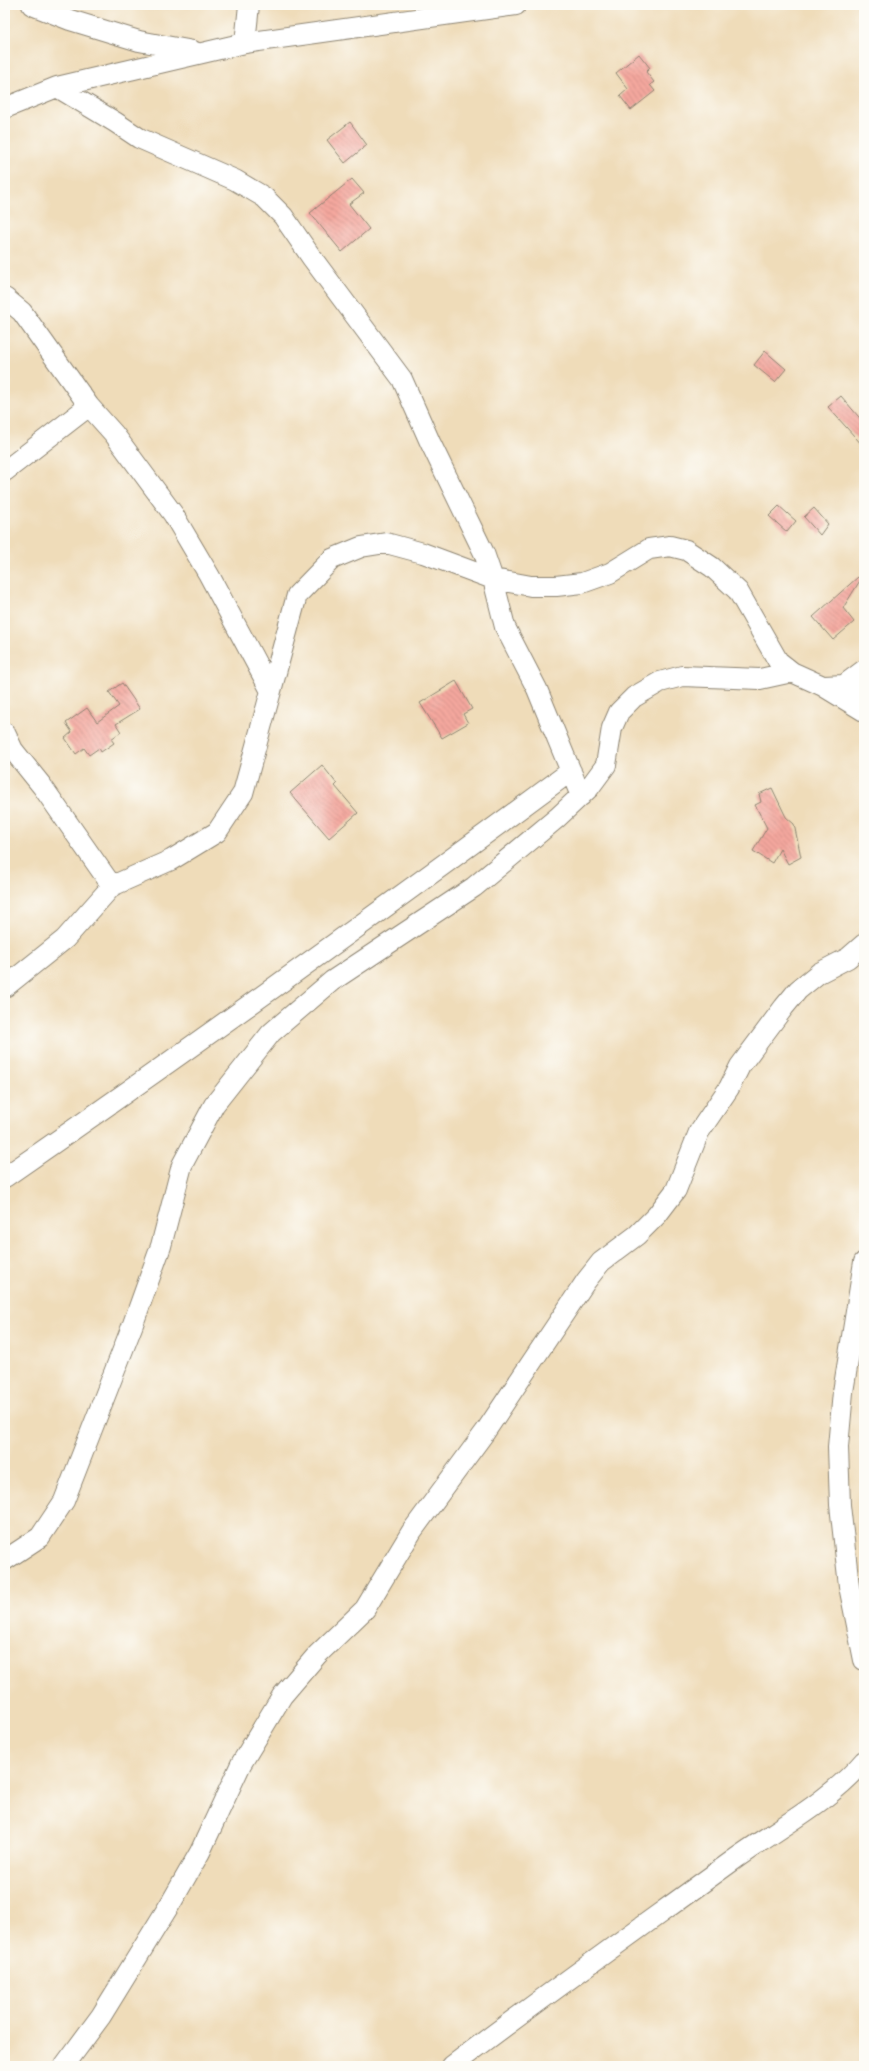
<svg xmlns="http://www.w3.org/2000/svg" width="869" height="2071" font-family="Itim,sans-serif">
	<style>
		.building { fill: url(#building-back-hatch) }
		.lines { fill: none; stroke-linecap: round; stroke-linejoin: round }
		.street-casing { stroke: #8d8472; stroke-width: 22 }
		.street { stroke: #fff; stroke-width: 20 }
	</style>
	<defs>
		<pattern id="building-back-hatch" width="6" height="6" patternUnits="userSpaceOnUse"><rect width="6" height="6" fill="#f4a79e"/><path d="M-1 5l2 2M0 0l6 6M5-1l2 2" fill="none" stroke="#c68881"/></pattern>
	</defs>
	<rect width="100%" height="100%" fill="#fdfcf7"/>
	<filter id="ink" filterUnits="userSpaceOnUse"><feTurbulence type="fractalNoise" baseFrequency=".025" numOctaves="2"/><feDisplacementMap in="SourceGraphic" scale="8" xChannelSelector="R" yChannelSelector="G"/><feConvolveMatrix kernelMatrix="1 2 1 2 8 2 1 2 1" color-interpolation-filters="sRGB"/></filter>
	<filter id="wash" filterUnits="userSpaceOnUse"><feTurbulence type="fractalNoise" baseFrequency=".012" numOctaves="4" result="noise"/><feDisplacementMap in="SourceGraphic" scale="16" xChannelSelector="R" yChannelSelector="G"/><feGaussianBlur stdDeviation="0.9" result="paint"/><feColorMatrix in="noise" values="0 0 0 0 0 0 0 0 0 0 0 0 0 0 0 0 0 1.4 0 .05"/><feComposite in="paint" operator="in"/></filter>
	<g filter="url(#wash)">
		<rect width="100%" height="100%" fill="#efdcb9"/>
		<g id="blocks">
			<!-- building -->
			<path class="building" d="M639,54L650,68L646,72L654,82L650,85L655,91L631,110L620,96L628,89L616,73Z
				M350,122L367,145L345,163L327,140Z
				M352,179L364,193L349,204L369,229L342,252L310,213Z
				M765,351L786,369L775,382L754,365Z
				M841,396L864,423V447L828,407Z
				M779,506L796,521L787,532L769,516Z
				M814,508L828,524L820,535L804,517Z
				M858,577L861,579L843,608L854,622L833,640L813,617Z
				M456,681L472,709L463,714L468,723L442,738L420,703Z
				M122,683L140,709L116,724L121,732L111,739L114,743L101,752L99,748L89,755L84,748L76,754L65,738L72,732L66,723L87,708L97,722L119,706L109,692Z
				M322,765L337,784L335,786L358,813L329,838L290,793Z
				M772,788L786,817L794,824L801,857L788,864L780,849L772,863L753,851L767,828L755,805L761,802L759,794Z"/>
		</g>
	</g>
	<g filter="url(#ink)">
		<use href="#blocks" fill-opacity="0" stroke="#8d8472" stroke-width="1"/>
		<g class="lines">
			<defs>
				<path id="street" d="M32,5L70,20L139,41L193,51
					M245,43L249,5
					M57,87L115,122L139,138L235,180L264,197L283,216L312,258L402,379L430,442L484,553L493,579L531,586H556L582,583L610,573L649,549L670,546L686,550L712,567L738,591L778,661L792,672L823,686L864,711
					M5,108L57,87L245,43L516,5
					M5,298L22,312L89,406L114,434L173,514L209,575L271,691L297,595L332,559L361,547L386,543L423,553L493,579L505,627L537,689L581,796
					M5,471L89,406
					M844,685L864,670
					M825,686L844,685L864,689
					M5,733L13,750L42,786L112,886
					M5,987L65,939L112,886L171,860L217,832L243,793L271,691
					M5,1177C196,1045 384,909 571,771
					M864,1262L843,1392L838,1447L840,1505L849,1586L864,1660
					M5,1560L40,1537L64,1501L133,1324L161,1246L182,1165L214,1105L271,1033L332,981L474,887L557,818L589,788L606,765L612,728L619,712L634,697L660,682L682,676L760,679L792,672
					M64,2066L101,2016L172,1901L200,1852L241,1764L282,1696L317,1655L365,1609L412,1531L485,1432L586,1281L601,1262L637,1235L657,1215L676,1190L699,1132L729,1088L740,1066L784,1007L798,990L819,973L848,958L864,944
					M452,2066C545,1995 640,1928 735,1859C777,1829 830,1801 864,1761"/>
			</defs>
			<!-- street casing -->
			<use href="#street" class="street-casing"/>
			<!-- street -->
			<use href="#street" class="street"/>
		</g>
	</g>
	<!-- margin -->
	<rect width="869" height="2071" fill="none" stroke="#fdfcf7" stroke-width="20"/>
</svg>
